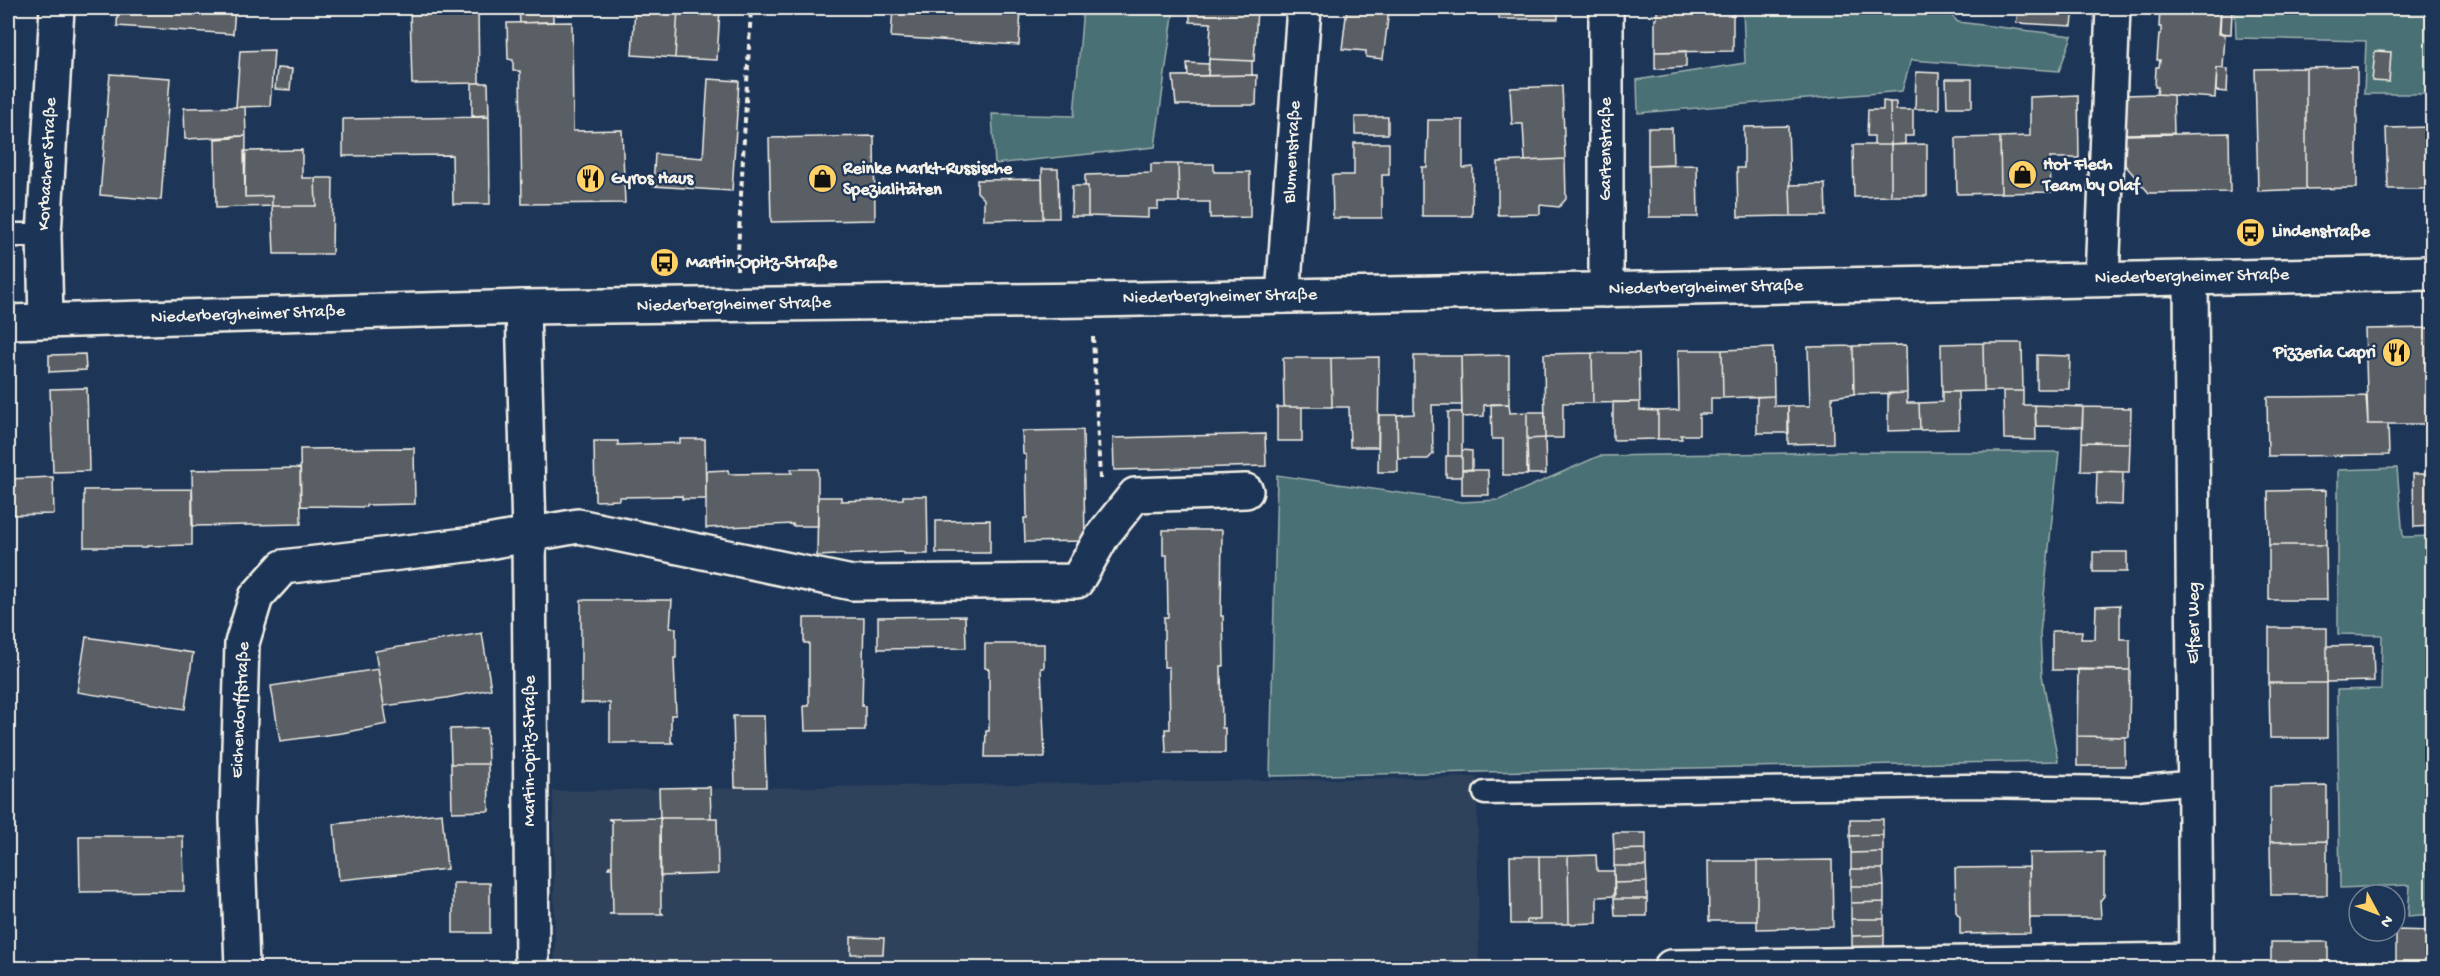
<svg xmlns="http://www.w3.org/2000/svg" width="2440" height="976" font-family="'Gochi Hand',sans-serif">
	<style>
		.built { fill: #2f425b }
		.green { fill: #497074; stroke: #9eb0ae; stroke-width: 1.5 }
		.building { fill: #5a5f65; stroke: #f4f1e8; stroke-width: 1.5 }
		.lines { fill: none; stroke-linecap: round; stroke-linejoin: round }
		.service-casing { stroke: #f4f1e8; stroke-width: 27 }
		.minor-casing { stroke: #f4f1e8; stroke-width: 38 }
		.secondary-casing { stroke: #f4f1e8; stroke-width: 38 }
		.path { stroke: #f4f1e8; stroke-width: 4; stroke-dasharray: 6 4.5; stroke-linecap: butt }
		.service { stroke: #1d3557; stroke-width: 22 }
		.minor { stroke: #1d3557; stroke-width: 33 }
		.secondary { stroke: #1d3557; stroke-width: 33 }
		.labels { text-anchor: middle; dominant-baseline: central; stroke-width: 4.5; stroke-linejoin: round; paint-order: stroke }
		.street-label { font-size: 18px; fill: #f4f1e8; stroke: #1d3557 }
		.poi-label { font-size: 18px; font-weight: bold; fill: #f4f1e8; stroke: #1d3557; text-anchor: start }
	</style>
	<rect width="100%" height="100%" fill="#1d3557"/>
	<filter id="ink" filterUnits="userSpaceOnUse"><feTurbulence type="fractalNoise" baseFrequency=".0167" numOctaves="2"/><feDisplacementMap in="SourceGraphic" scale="12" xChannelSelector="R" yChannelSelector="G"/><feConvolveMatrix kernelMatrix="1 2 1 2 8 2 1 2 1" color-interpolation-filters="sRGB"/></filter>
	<g filter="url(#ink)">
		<!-- built -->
		<path class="built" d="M1477,777L1479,968H555L553,791Z"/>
		<!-- green -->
		<path class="green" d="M1083,8H1174L1155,147L995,164L992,114L1074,116Z
			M1743,8H1944L1958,22L2072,36L2059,71L1911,60L1902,91L1638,113L1637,80L1745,63Z
			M2235,8H2432V94H2364L2366,41L2236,38Z
			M1842,452H2059L2040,634L2042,675L2058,761L1270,776L1277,475L1462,502L1499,500L1599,456Z
			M2397,468L2403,537L2432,536V914L2408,916L2410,885L2340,888L2337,690L2381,689L2382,635L2338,634V470Z"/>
		<!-- building -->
		<path class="building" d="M118,8H235L233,34L117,26Z
			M410,8H478L479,83L412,84Z
			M519,8H553V22L520,23Z
			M635,8H678L675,58L632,55Z
			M678,8H720L717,60L675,58Z
			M893,8H1021L1019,45L891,37Z
			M1190,8H1257L1254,61L1209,59L1211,23L1190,22Z
			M1347,8L1389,10L1383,59L1366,57V51L1342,49Z
			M1499,8H1558V19H1499Z
			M1657,8H1733V51L1655,52V19H1657Z
			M2019,8H2074L2072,26L2016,23Z
			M2160,8H2221L2219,34H2225L2223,68H2217L2215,98L2157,94L2158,87H2155L2156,67H2159L2160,60H2157L2159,34H2161V27H2159Z
			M2221,10L2232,11L2231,34L2220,33Z
			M572,22L573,131L622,130L625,203L522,204L520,71H513V60L508,59L507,23Z
			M274,50L270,106L236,107L240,51Z
			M1686,51V67L1655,69V52Z
			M2375,51L2391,52L2389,82L2372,81Z
			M1209,59L1252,61V75L1208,76Z
			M1187,63L1209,64L1208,76H1188Z
			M2357,67V188L2306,189V68Z
			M277,68L292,69L290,90L275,89Z
			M2217,68L2228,69L2227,92L2216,91Z
			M2306,68V189L2258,191L2255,69Z
			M1916,72L1939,73V109H1915Z
			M110,74L170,78L161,200L100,195Z
			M1257,75L1256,105H1176L1173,76Z
			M708,79L739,81L732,191L653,186L655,154L703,158Z
			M1946,79H1972V107H1947Z
			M472,83H488L489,115L472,116Z
			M1562,86L1565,159L1525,161L1523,124H1512L1510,88Z
			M2157,94L2173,95L2174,133L2126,134V95Z
			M2078,95L2079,158H2050L2051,192L2001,193L2000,137L2030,136V97Z
			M1883,101L1890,102L1891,145H1874V136H1867L1868,110H1883Z
			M1890,102H1896V110H1913V136H1905V144L1891,145Z
			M245,107L246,136L185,139L184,108Z
			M489,117L490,204H453L452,155L343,156V119Z
			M1355,117H1388V134H1355Z
			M1428,120H1463V168L1473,167L1472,216H1422V167H1427Z
			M1788,126L1791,216L1738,217L1737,168H1744V127Z
			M2432,127V189H2388L2386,128Z
			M1648,128H1672L1673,165L1648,166Z
			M2229,133L2230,192L2149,193L2125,165V135Z
			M232,136H246L245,197L272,196V206L216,208L215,139L232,138Z
			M874,136L875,220L771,222L769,138Z
			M2000,137L2001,193L1957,194L1956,138Z
			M1354,143H1389V175H1382V218H1333L1332,175H1354Z
			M1927,144V196H1891V145Z
			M1853,145H1891V196L1854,197Z
			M302,150V178H315L316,206H272V196L245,197L244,151Z
			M1565,159L1566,199L1559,207L1540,205V214L1498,215V162Z
			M1151,164H1178L1179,202H1158V209H1148V218L1088,216V186H1085V175L1151,173Z
			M1178,164H1214V172H1250V217L1210,218V202H1179Z
			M1697,165L1698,217H1649L1648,166Z
			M1042,169H1058L1059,218H1043Z
			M315,178H333L332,254H274L272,206H316Z
			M1042,179L1043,219L984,220V199L977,192V180Z
			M1825,184L1826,216H1791L1790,185Z
			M1072,186H1088V216H1071Z
			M2432,328V424H2368L2365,329Z
			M1983,343H2022L2023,391H1984Z
			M1983,343L1984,391L1942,392L1941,344Z
			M1906,345L1907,393L1854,394L1853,346Z
			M1853,346L1854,394L1832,397L1833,443L1788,444V406H1810L1808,347Z
			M1773,348L1774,396L1723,398L1722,350Z
			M1678,350H1722L1723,398H1711V414H1699V435H1681L1682,439H1658V411L1679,410Z
			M1592,353H1639L1640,402L1593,403Z
			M1592,353L1593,403H1563V438H1545L1544,354Z
			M85,354L86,370L49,372V355Z
			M1509,355V404L1484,405V416L1462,417L1461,356Z
			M2037,355L2070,356L2069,389H2037Z
			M1414,356H1461L1462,405H1432L1433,454L1428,459H1398L1397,415L1414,414Z
			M1379,357L1378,447H1350L1349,407H1332L1331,358Z
			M1283,358H1331L1332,407H1284Z
			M87,388L89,471L53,472L50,389Z
			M2003,391H2023V405H2035L2036,440L2004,439Z
			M1942,392H1958L1959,429L1920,430L1919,403L1942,402Z
			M1907,393V403H1919L1920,430L1888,431V394Z
			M1774,396V406H1788L1789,433H1757V397Z
			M2366,396L2368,424H2388L2389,455L2268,456L2267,397Z
			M1613,402H1640V410L1658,411V439L1613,440Z
			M1491,404H1509L1510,413L1527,412V475H1503V439H1492Z
			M2035,405L2083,407L2082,427L2036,426Z
			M1277,407H1302V441H1277Z
			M2083,407L2131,408L2130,443L2082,442Z
			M1448,412H1462V456H1448Z
			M1527,412H1545V438L1527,439Z
			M1379,415H1397L1398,472H1378Z
			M1083,430L1085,541L1025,542L1024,518H1027L1026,455L1023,454L1022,431Z
			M1265,434L1266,466L1114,470L1113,438Z
			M1545,438L1546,474H1528L1527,439Z
			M680,439H705L706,499H682V496L619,497V500L595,501L594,441H618V445L680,443Z
			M2082,442L2130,443L2129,472L2081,471Z
			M414,448L415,504L366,505V507L301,506L300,449Z
			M1462,450L1472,451V469L1462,470Z
			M1446,456H1462V477H1446Z
			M300,468L301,524L193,526L192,470Z
			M791,469H818V526H792L793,524L706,528V471L728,470L729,474L792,473Z
			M1462,470H1488L1489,495H1462Z
			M2097,471L2123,472L2122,505L2096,504Z
			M2413,474H2432V526L2414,527Z
			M53,477L54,514L8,515V479Z
			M192,489V545L147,546V547H84V490Z
			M2326,490V545H2269L2268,491Z
			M903,496H927L928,554H904V552L817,556L818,497H841V501L903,499Z
			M990,520V553H936V521Z
			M1163,530H1222L1221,616H1223L1224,666H1221L1222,728H1225V753H1166L1165,729H1170L1169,667H1164V617H1168L1167,555H1163Z
			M2269,545H2326L2327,600H2269Z
			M2093,552H2127V572H2093Z
			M581,600H672L670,628H676V658H674L676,715H671V741L673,743H610V703H580L581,701Z
			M2120,605V639H2130V670H2052V631H2082L2081,639H2095L2096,606Z
			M965,616L966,648L878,649V617Z
			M804,618H864L862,706H865V730L805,731L804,706H809V643H804Z
			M2269,628H2327V683H2269Z
			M482,633L491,689L446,698L384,706L375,651Z
			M86,637L193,653L185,709L77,692Z
			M985,644H1044V668H1041L1045,757H985L986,731H989V669L985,668Z
			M2373,645L2374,681L2327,682V646Z
			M378,669L387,724L342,733L280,741L271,686Z
			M2078,669L2130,670L2129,737L2077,736Z
			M2269,683H2327V738H2270Z
			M733,716H764L766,787H735Z
			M487,728L488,764H451L450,729Z
			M2077,736L2125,737V766H2077Z
			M451,764H488L489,811L452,812Z
			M2327,786V841L2270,842V787Z
			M710,787L711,818H660L659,788Z
			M442,813L447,869L339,880L334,824Z
			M662,818H717L718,874L660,876V820Z
			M662,818L660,820L661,912L663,914H609L613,913L612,868H608L609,866H612V821L608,819Z
			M1850,819H1883V835L1850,836Z
			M1613,833H1646V849L1614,850Z
			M1883,835V852L1851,853L1850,836Z
			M79,836H183L184,891L80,892Z
			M2327,841V895H2271L2270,842Z
			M1646,849V866H1614V850Z
			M1883,852V869H1851V853Z
			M2104,852V896L2100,901L2101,918H2030L2029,853Z
			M1596,855L1597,871H1614L1615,896L1597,897V923L1569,924L1568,856Z
			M1510,856H1539L1540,920H1527V924H1511Z
			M1539,856H1568L1569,924H1527V920H1540Z
			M1832,860L1833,927L1757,929V861Z
			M1708,861H1757V929V921H1709Z
			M1614,866H1646L1647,882L1614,883Z
			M2029,867L2030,933L1960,934V917L1956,912L1955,868Z
			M1851,869H1883L1884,886H1851Z
			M1647,882V899H1614V883Z
			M453,883H490V933H453Z
			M1851,886H1884V902L1851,903Z
			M1614,899H1647V916H1615Z
			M1884,902V919H1851V903Z
			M1851,919H1884V935L1852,936Z
			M2396,930L2432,931V968H2396Z
			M1884,935V951L1852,952V936Z
			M851,937L884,938L883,954H851Z
			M2271,942H2328V968H2271Z
			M1334,963V968H1021L1020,965Z"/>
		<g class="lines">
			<defs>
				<path id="service" d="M8,235H44
					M1485,793L1967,786L2136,788L2195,782"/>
				<path id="minor" d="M2191,278L2196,968
					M2102,279L2113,8
					M1606,290V8
					M1283,296L1304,8
					M523,307L529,534L532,968
					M46,320L44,235L57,8
					M1671,967L2196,960
					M242,968L237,819L242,643L256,597L283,567L482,543L578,526L852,583L1077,581L1103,535L1135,495L1246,491"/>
				<path id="secondary" d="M8,322L523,307L1093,300L2432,273"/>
			</defs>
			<!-- service casing -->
			<use href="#service" class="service-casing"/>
			<!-- minor casing -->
			<use href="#minor" class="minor-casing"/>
			<!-- secondary casing -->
			<use href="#secondary" class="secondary-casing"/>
			<!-- path -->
			<path class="path" d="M737,270L751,8
				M1093,337L1100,479"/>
			<!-- service -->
			<use href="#service" class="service"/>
			<!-- minor -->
			<use href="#minor" class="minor"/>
			<!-- secondary -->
			<use href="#secondary" class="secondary"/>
		</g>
	</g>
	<!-- icons -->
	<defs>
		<symbol id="shop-disc" viewBox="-11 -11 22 22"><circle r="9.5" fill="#ffd166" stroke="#1d3557"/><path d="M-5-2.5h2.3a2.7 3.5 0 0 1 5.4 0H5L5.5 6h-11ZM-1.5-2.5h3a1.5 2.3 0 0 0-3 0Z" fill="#111"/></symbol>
		<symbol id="restaurant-disc" viewBox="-11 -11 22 22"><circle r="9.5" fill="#ffd166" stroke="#1d3557"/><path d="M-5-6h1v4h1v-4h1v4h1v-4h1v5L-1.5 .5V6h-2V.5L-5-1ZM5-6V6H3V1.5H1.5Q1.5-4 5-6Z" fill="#111"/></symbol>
		<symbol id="bus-disc" viewBox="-11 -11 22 22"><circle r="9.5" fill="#ffd166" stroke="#1d3557"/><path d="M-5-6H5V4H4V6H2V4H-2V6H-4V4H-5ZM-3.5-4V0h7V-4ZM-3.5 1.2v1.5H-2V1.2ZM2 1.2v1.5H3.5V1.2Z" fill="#111"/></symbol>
	</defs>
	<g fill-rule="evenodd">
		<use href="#shop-disc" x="2006" y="158" width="33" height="33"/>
		<use href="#restaurant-disc" x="574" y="162" width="33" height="33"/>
		<use href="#shop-disc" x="806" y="162" width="33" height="33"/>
		<use href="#bus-disc" x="2234" y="216" width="33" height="33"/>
		<use href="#bus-disc" x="648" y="246" width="33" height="33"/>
		<use href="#restaurant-disc" x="2380" y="336" width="33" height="33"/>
	</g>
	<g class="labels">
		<!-- street labels -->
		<g class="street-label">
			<text transform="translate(1606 149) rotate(-90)">Gartenstraße</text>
			<text transform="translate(1293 152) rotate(-87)">Blumenstraße</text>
			<text transform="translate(48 164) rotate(-87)">Korbacher Straße</text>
			<text transform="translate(2192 277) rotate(-1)">Niederbergheimer Straße</text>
			<text transform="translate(1706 288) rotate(-1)">Niederbergheimer Straße</text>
			<text transform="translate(1220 297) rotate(-1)">Niederbergheimer Straße</text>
			<text transform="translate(734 305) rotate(-1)">Niederbergheimer Straße</text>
			<text transform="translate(248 315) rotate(-2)">Niederbergheimer Straße</text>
			<text transform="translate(2194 623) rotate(-90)">Elfser Weg</text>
			<text transform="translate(241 710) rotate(-87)">Eichendorffstraße</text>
			<text transform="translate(530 751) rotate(-90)">Martin-Opitz-Straße</text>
		</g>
		<!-- poi labels -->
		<g class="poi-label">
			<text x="2043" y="165">Hot Flech<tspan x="2043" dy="21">Team by Olaf</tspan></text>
			<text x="843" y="169">Reinke Markt-Russische<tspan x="843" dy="21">Spezialitäten</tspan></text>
			<text x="611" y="179">Gyros Haus</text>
			<text x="2272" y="232">Lindenstraße</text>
			<text x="686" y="263">Martin-Opitz-Straße</text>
			<text x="2376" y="353" text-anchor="end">Pizzeria Capri</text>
		</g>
	</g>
	<!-- margin -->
	<rect width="2440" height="976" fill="none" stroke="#1d3557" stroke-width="30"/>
	<rect x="15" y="15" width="2410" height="946" fill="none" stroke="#f4f1e8" stroke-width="2" filter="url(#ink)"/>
	<!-- north arrow -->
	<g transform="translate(2377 913) rotate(131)"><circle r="28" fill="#1d3557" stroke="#738091" stroke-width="1.5"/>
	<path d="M0-4.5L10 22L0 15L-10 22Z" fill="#ffd166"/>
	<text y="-9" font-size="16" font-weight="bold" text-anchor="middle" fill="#f4f1e8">N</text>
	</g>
</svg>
